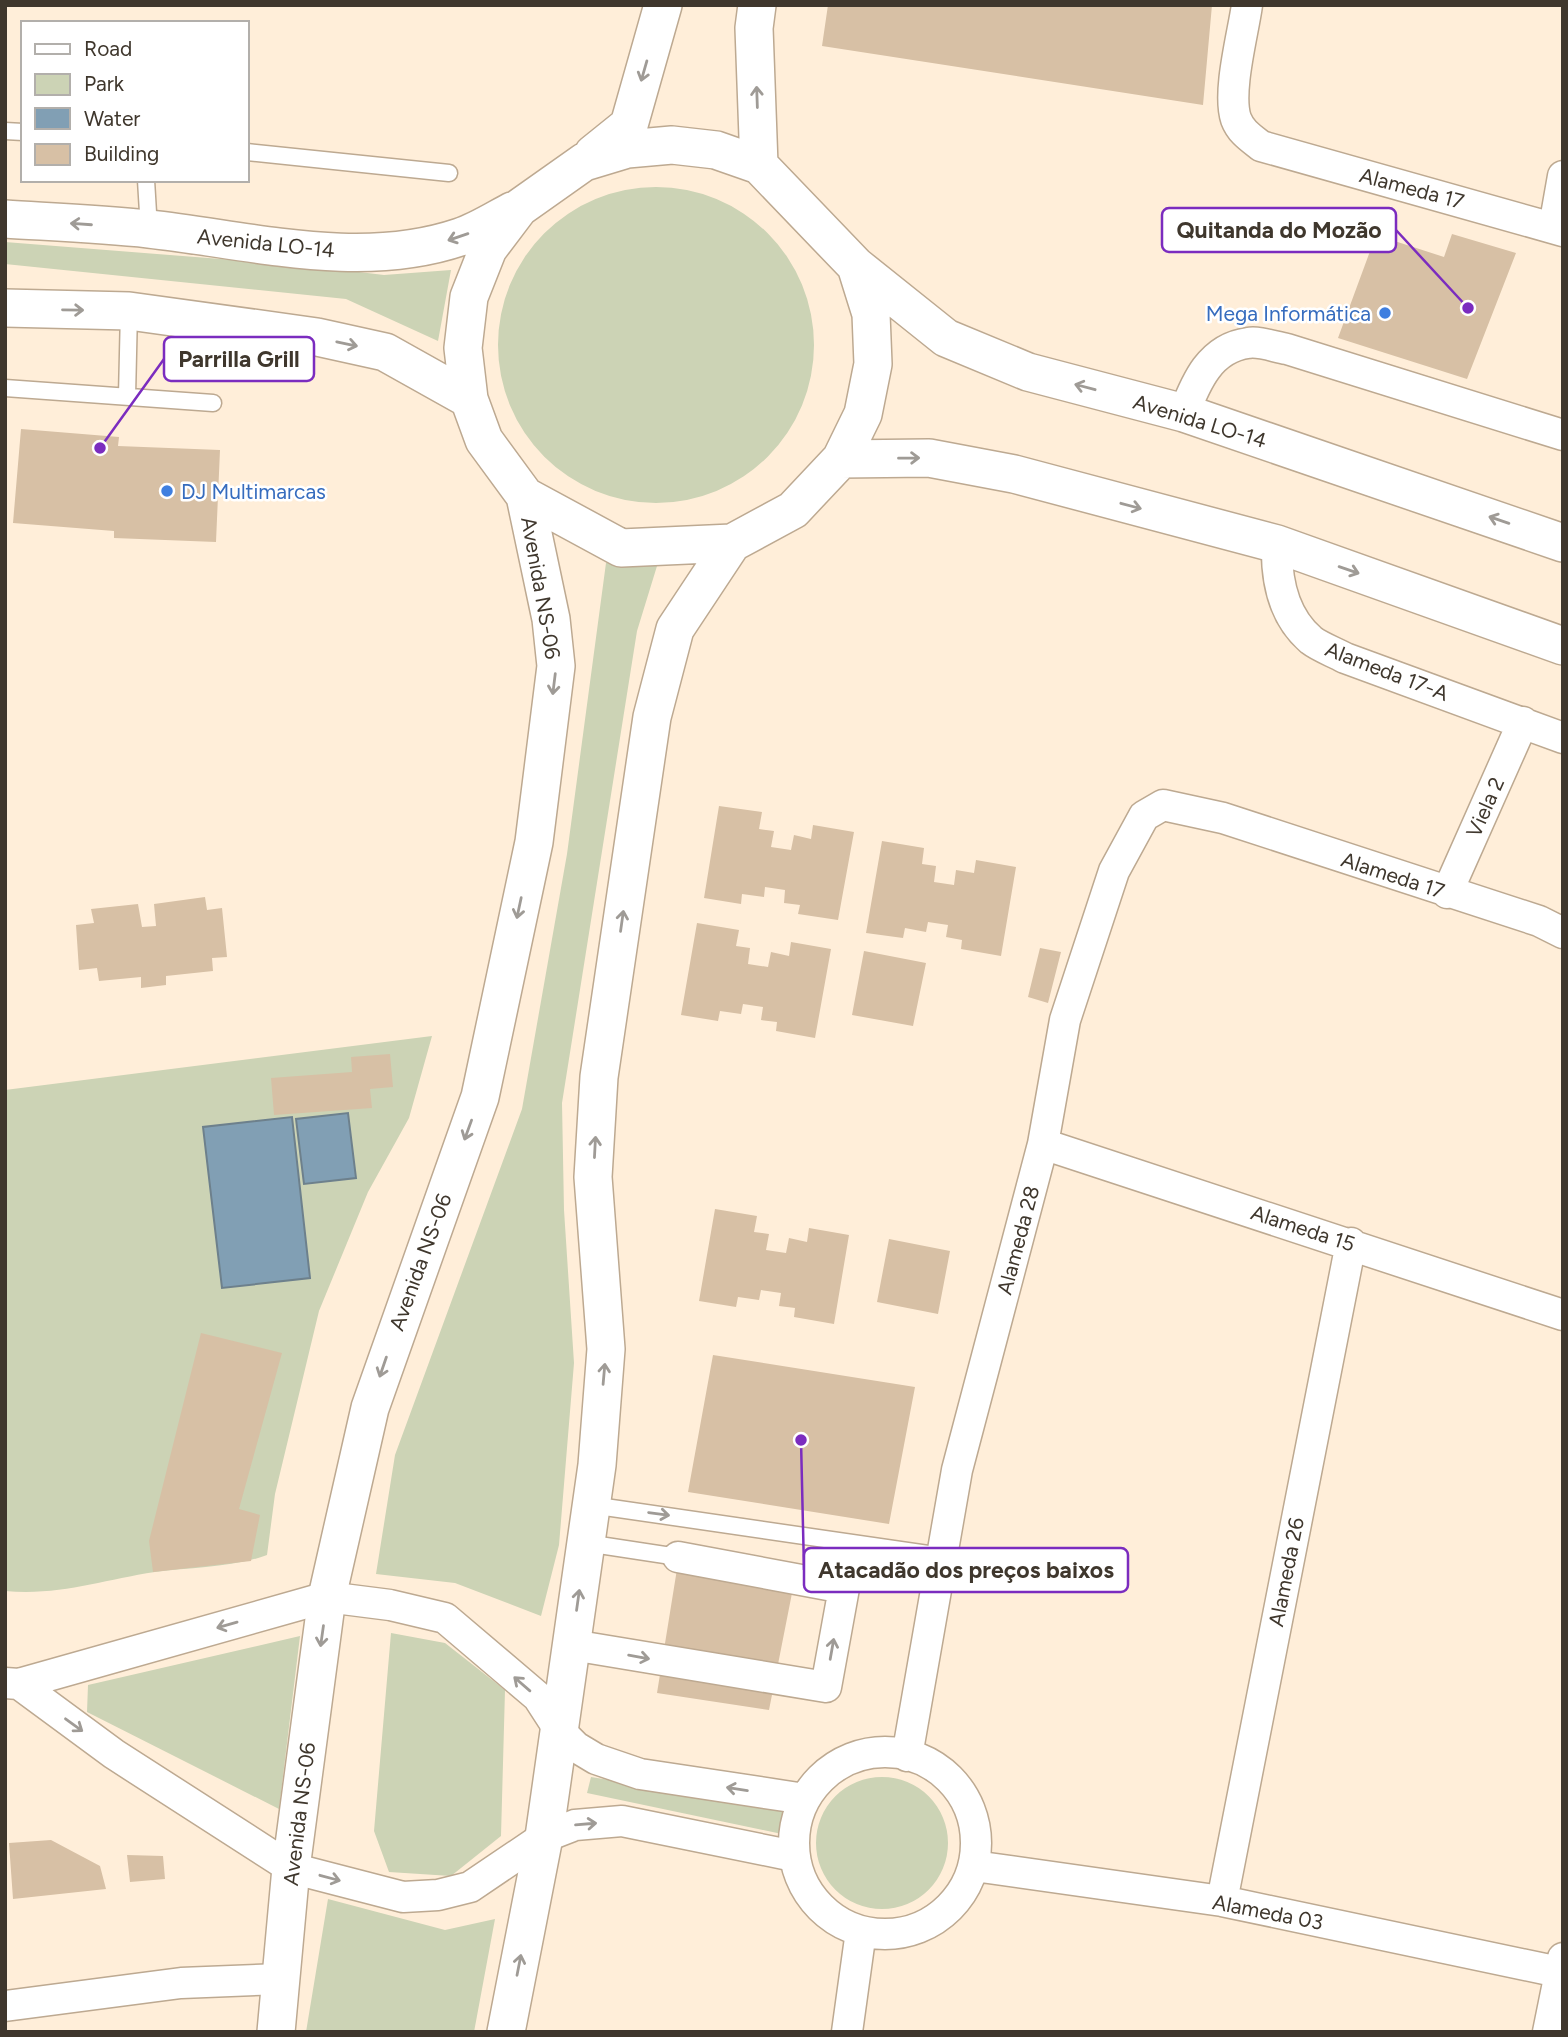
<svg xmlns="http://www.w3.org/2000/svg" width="1568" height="2037" font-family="Figtree,sans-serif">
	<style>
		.green { fill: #ccd3b5 }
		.water { fill: #819fb4; stroke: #6d808c; stroke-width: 2 }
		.building { fill: #d7c0a5 }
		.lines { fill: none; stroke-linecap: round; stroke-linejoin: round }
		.service-casing { stroke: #bda991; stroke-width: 19 }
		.minor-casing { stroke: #bda991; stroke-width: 33 }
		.tertiary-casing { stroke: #bda991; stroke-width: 40 }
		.service { stroke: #fff; stroke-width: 16 }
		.minor { stroke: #fff; stroke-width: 30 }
		.tertiary { stroke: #fff; stroke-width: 37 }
		.oneway { stroke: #9f9b96 }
		.shop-dot { fill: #3f7fe0; stroke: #fff; stroke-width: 2.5 }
		.labels { text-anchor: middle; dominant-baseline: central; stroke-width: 5; stroke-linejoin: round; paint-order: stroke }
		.street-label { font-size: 21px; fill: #3f372d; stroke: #fff }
		.shop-label { font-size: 21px; fill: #366cbe; stroke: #fff; text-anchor: end }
		.leader { fill: none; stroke: #7b2cbf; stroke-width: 2.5 }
		.callout-dot { fill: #7b2cbf; stroke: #fff; stroke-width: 2.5 }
		.callout { fill: #fff; stroke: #7b2cbf; stroke-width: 2.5 }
		.callout-label { font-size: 23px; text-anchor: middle; font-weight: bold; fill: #3f372d }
	</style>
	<rect width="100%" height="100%" fill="#ffeed9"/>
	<!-- green -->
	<path class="green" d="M498 345a158 158 0 1 1 316 0a158 158 0 1 1-316 0Z
		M5,242L309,266L384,275L451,270L438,341L346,299L5,264Z
		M606,563L657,566L637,631L562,1103L564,1210L574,1363L559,1545L541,1616L455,1583L376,1574L395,1455L522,1109L567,854Z
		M432,1036L409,1118L368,1192L319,1311L275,1494L267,1555C232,1568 192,1567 155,1572C102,1580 60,1596 5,1591V1090Z
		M391,1633L445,1643L505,1690L501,1836L451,1876L389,1872L374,1831Z
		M300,1636L279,1809L87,1712L88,1685Z
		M816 1843a66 66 0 1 1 132 0a66 66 0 1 1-132 0Z
		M591,1777L786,1809L782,1834L587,1793Z
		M328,1899L445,1930L495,1919L474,2032H306Z"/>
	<!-- water -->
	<path class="water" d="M348,1113L356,1178L304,1184L296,1119Z
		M292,1117L310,1278L222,1288L203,1127Z"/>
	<!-- building -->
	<path class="building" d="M828,5H1212L1203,105L822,46Z
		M1452,234L1516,253L1467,379L1338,338L1376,235L1444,257Z
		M21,429L119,437L118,446L220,450L216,542L114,538V531L13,523Z
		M719,806L762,812L759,829L774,831L771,847L791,850L794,835L811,839L813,825L854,832L838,920L798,914L800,905L784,903L785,890L765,887L764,897L742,894L741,904L704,898Z
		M882,841L924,848L922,864L936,866L934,882L954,885L956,870L974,873L976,860L1016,867L1001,956L961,949L962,940L946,937L948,925L928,922L926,932L905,928L903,938L866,933Z
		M205,897L207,910L222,908L227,957L212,958L213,971L166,976V985L141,988V977L99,981L97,968L79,970L76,925L94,923L91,909L138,904L142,927L156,926L154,904Z
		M697,923L739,930L736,946L750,948L748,964L768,967L771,952L789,956L791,942L831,949L815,1038L776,1031L777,1022L761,1020L763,1007L743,1004L741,1014L720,1011L718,1021L681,1015Z
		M1040,948L1061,952L1048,1003L1028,997Z
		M864,951L926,963L913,1026L852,1015Z
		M390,1054L393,1087L370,1089L372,1108L274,1115L271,1078L352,1072L351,1057Z
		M715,1209L757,1216L754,1232L769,1234L766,1250L786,1253L789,1238L807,1242L809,1228L849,1235L834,1324L794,1317L795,1308L779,1306L781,1293L761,1290L759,1300L738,1297L736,1307L699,1301Z
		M889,1239L950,1251L938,1314L877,1302Z
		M201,1333L282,1353L239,1509L260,1515L251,1561L153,1572L149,1541Z
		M713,1355L915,1387L889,1524L688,1492Z
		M677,1569L793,1588L769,1710L657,1693Z
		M51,1840L100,1866L106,1889L13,1899L9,1843Z
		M127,1855L163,1856L165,1879L130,1882Z"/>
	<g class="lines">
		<defs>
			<path id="service" d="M5,131L23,132
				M247,152L449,173
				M146,180L149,229
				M5,388L213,403
				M127,396L129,311
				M591,1505L942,1556
				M586,1543L678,1557"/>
			<path id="minor" d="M1247,5C1243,34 1227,92 1236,119C1241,132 1251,138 1261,146L1563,231
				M1554,227L1563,176
				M1184,413C1196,382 1210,348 1248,343C1259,341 1275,347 1287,349L1563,435
				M1277,544C1276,578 1283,616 1311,640C1320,647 1334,652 1345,658L1563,738
				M1447,893L1523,722
				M1043,1144L1563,1315
				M572,1645L826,1687L844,1588L678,1557
				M5,1683L19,1684L327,1597L390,1605L445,1618L538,1697L560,1731L576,1747L596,1759L640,1774L805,1799
				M19,1684L114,1754L291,1868L403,1897L438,1895L470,1887L544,1837L575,1825L622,1821L794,1856
				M794 1843a91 91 0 1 1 182 0a91 91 0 1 1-182 0Z
				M907,1756L957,1470L1043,1144L1065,1020L1114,871L1144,816L1163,805L1223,818L1539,921L1563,933
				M974,1866L1222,1901L1559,1972
				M1222,1901L1351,1243
				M5,2006L181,1983L281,1979
				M847,2032L861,1931
				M1548,2032L1563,1958"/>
			<path id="tertiary" d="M757,5L754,28L759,165
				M593,154L629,125L663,5
				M5,219C53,222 101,224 149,229C250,240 360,271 460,237C478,231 495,220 512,211
				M856,266L871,314L873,364L863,414L841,459L793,510L732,543L621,548L525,496L484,440L469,399L463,348L469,297L488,249L519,208L584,162L627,149L672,145L716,150L759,165L856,266L946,338L1028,372L1184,413L1563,543
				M5,308L129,311L317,337L385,352L469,399
				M841,459L929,458L1014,474L1277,544L1563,646
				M276,2032L291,1868L327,1597L370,1408L480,1097L534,842L556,666L551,619L525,496
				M506,2032L544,1837L597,1465L606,1349L593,1177L599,1077L652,717L675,629L732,543"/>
		</defs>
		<!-- service casing -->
		<use href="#service" class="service-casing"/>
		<!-- minor casing -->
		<use href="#minor" class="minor-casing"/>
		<!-- tertiary casing -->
		<use href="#tertiary" class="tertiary-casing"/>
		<!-- service -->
		<use href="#service" class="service"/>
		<!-- minor -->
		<use href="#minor" class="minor"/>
		<!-- tertiary -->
		<use href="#tertiary" class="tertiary"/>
	</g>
	<!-- one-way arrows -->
	<defs><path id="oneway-shaft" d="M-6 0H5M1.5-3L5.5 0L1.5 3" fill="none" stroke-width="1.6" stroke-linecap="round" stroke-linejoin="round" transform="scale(1.75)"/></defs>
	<g class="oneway">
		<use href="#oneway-shaft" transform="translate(644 71) rotate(106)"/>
		<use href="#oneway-shaft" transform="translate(757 97) rotate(-92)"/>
		<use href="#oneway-shaft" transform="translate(81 224) rotate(-176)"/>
		<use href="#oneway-shaft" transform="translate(458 237) rotate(161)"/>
		<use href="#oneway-shaft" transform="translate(73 310) rotate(1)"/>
		<use href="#oneway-shaft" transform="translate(347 344) rotate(12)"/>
		<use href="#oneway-shaft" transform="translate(1085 387) rotate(-165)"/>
		<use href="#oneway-shaft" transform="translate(909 458) rotate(-1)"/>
		<use href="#oneway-shaft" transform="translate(1131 506) rotate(15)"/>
		<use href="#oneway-shaft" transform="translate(1499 520) rotate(-161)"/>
		<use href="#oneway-shaft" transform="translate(1349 570) rotate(19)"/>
		<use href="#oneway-shaft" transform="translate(554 684) rotate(97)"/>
		<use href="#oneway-shaft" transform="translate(519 908) rotate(102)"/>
		<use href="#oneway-shaft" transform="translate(622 921) rotate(-82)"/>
		<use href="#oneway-shaft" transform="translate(468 1130) rotate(110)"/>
		<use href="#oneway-shaft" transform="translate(595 1147) rotate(-87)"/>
		<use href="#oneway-shaft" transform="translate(383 1367) rotate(109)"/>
		<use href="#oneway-shaft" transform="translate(604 1374) rotate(-85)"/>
		<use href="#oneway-shaft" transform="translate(659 1514) rotate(8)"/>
		<use href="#oneway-shaft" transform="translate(578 1600) rotate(-82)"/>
		<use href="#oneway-shaft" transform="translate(227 1625) rotate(164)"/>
		<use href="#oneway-shaft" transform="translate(322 1636) rotate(98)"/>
		<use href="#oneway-shaft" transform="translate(832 1649) rotate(-80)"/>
		<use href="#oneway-shaft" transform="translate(639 1657) rotate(10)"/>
		<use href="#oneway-shaft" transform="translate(522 1684) rotate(-139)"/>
		<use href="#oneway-shaft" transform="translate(74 1725) rotate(36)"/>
		<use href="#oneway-shaft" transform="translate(737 1789) rotate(-171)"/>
		<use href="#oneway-shaft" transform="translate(586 1824) rotate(-5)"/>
		<use href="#oneway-shaft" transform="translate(330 1878) rotate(15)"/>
		<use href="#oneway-shaft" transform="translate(519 1965) rotate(-79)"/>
	</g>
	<!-- markers -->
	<g class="shop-dot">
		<circle cx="1385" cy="313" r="7"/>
		<circle cx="167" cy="491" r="7"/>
	</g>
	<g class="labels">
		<!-- street labels -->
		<g class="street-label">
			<text transform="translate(1412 188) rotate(15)">Alameda 17</text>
			<text transform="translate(266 243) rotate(6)">Avenida LO-14</text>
			<text transform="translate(1200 421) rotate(17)">Avenida LO-14</text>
			<text transform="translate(541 588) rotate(80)">Avenida NS-06</text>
			<text transform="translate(1387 671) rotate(21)">Alameda 17-A</text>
			<text transform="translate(1485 807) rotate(-66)">Viela 2</text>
			<text transform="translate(1393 875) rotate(18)">Alameda 17</text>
			<text transform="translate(1303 1228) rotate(18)">Alameda 15</text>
			<text transform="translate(1018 1240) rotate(-75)">Alameda 28</text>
			<text transform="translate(420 1262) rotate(-70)">Avenida NS-06</text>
			<text transform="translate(1286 1572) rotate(-79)">Alameda 26</text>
			<text transform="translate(299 1814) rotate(-83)">Avenida NS-06</text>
			<text transform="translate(1268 1912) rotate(11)">Alameda 03</text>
		</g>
		<!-- shop labels -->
		<g class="shop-label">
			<text x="1371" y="313">Mega Informática</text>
			<text x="181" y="491" text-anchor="start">DJ Multimarcas</text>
		</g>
	</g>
	<!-- callouts -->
	<path class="leader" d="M1468 308L1396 230M100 448L164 359M801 1440L804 1570"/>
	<g class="callout-dot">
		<circle cx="1468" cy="308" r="7"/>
		<circle cx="100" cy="448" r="7"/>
		<circle cx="801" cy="1440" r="7"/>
	</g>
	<g class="callout">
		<rect x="1162" y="208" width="234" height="44" rx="7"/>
		<rect x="164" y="337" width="150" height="44" rx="7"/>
		<rect x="804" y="1548" width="324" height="44" rx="7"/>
	</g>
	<g class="callout-label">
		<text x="1279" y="238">Quitanda do Mozão</text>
		<text x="239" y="367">Parrilla Grill</text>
		<text x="966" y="1578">Atacadão dos preços baixos</text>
	</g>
	<!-- border -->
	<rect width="1568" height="2037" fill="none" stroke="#3f372d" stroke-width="14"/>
	<!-- legend -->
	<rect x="21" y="21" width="228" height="161" fill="#ffffff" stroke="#b2afab" stroke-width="2"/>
	<rect x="35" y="44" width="35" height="10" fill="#ffffff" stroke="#b2afab" stroke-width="2"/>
	<text x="84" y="56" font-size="21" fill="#3f372d">Road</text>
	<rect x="35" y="74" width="35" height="21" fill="#ccd3b5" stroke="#b2afab" stroke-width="2"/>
	<text x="84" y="91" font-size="21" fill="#3f372d">Park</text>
	<rect x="35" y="108" width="35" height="21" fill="#819fb4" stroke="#b2afab" stroke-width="2"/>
	<text x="84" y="126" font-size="21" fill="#3f372d">Water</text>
	<rect x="35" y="144" width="35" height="21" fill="#d7c0a5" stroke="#b2afab" stroke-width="2"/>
	<text x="84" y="161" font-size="21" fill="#3f372d">Building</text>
</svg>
